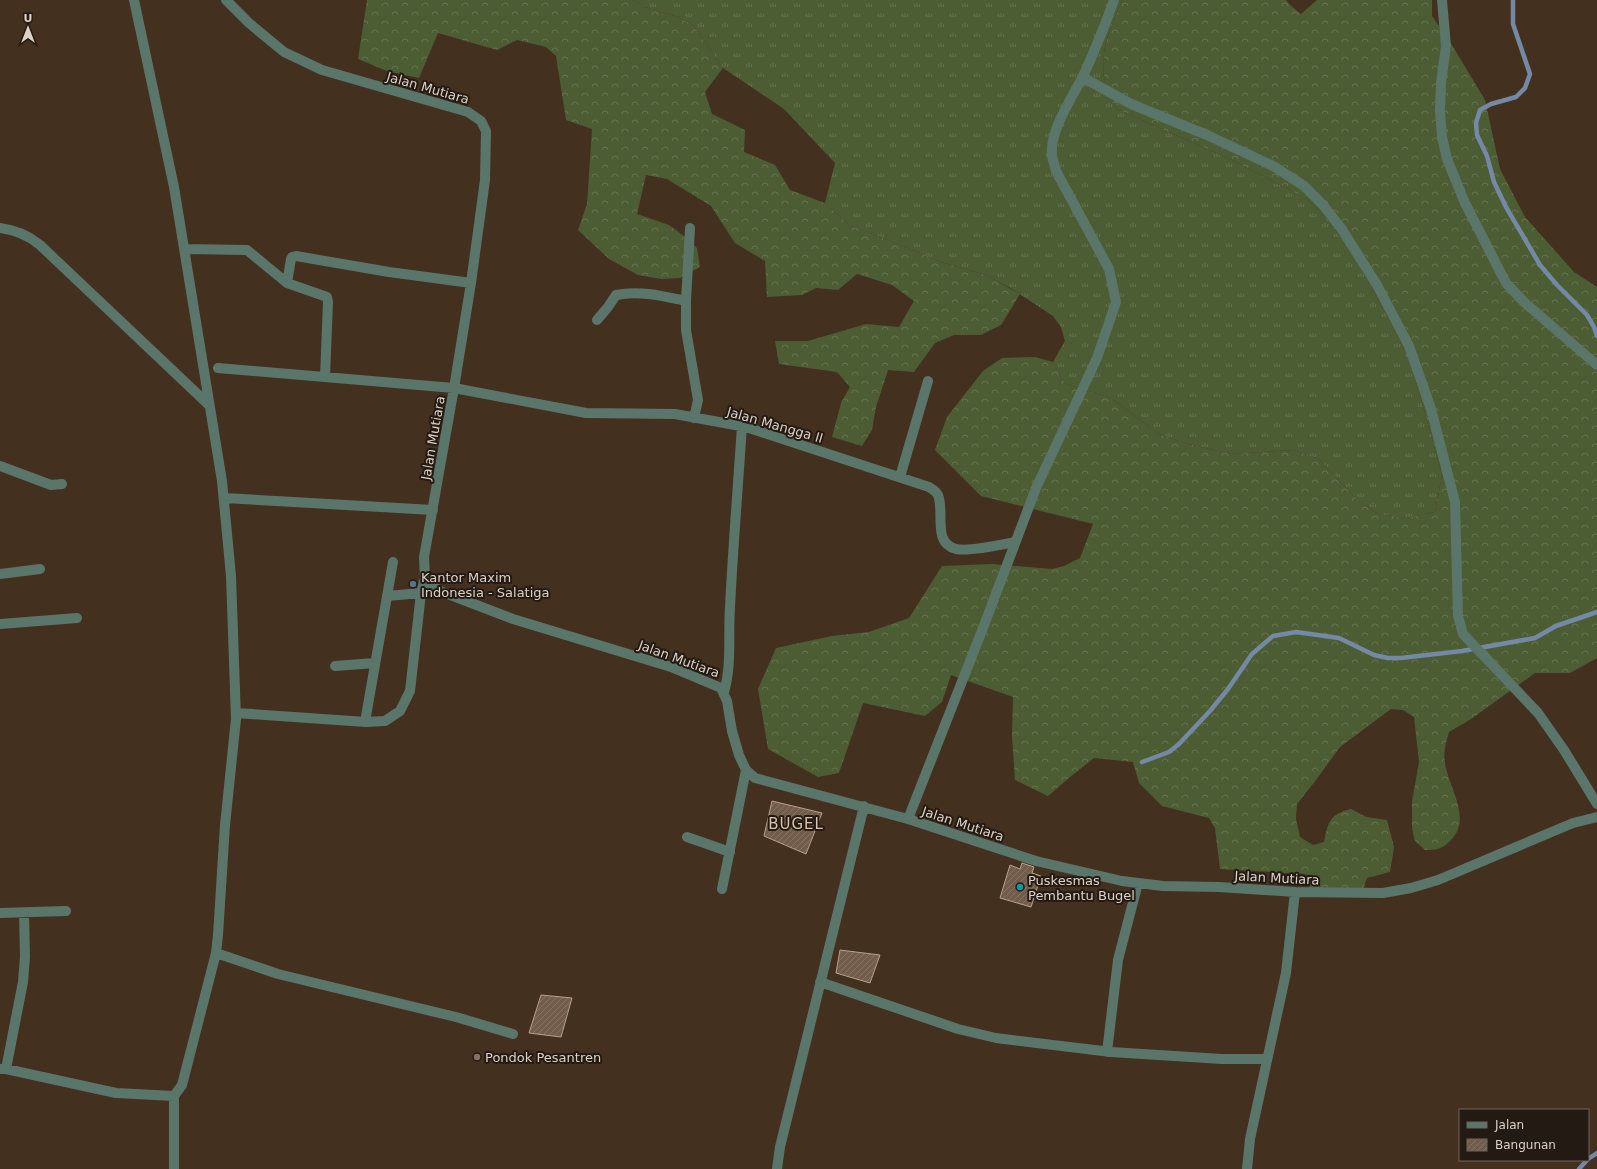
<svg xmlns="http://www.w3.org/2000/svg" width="1597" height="1169" font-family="'DejaVu Sans',sans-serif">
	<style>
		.grass { fill: url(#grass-tufts) }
		.forest { fill: url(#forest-crowns) }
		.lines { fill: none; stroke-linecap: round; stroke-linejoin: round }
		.stream { stroke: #7389a5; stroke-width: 4.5 }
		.building { fill: url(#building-hatch); stroke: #b8a08c }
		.minor { stroke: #5a766a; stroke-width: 10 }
		.service-dot { fill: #5c6f8a; stroke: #231b13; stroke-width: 1.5 }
		.culture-dot { fill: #0f9aa8; stroke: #231b13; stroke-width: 1.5 }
		.education-dot { fill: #8d6e63; stroke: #231b13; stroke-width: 1.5 }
		.labels { text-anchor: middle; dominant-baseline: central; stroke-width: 4; stroke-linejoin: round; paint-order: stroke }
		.street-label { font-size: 13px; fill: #ded1c7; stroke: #231b13 }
		.poi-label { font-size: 13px; fill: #ded1c7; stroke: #231b13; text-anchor: start }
		.quarter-label { font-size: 15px; letter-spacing: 1px; fill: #dac2ad; stroke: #231b13 }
	</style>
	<defs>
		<pattern id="grass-tufts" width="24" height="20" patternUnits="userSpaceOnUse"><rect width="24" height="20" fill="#4c5d34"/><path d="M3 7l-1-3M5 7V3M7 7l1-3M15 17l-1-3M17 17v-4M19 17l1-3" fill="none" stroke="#657350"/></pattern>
		<pattern id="forest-crowns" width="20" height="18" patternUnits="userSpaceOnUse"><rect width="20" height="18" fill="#4c5d34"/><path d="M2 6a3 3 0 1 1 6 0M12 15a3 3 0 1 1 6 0" fill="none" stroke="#657350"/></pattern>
		<pattern id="building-hatch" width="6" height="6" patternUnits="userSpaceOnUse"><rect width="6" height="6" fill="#725c4a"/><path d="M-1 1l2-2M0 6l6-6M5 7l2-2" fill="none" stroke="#867263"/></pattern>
	</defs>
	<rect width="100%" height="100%" fill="#44301f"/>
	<!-- grass -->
	<path class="grass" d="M633,0H1122C1117,15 1108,31 1105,47C1101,67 1103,93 1117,109L1232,160L1309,200L1350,248L1409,356L1442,475L1435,512L1406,518L1378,514L1355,498L1319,459L1294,450L1231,454L1188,444L1159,434L1111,398L1066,384L1061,378L1053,362L1065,341L1061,327L1053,316L1012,289L986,275L941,262L901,245L849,225L825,203L835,163L784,109L723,68L693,25L678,17L645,7Z"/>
	<!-- forest -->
	<path class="forest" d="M367,0H633L645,7L678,17L693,25L723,68L705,92L712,114L745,130L744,152L775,165L790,190L825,203L849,225L901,245L941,262L986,275L1020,294L1001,325L981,335H954L935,343L914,372L888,370L876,407L872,430L862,446L832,437L841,403L850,387L837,372L779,364L775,341H808L866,324L899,327L914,301L892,285L857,274L838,290L816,288L802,295L767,297L765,261L735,243L711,206L667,179L646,175L637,214L669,225L684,236L697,248L700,267L680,278L661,279L638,275L609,259L578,230L587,204L592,129L566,120L556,56L546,47L517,40L497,50L438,33L419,78L387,71L358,59Z
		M1122,0H1286L1290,5L1301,14L1317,0H1432V16L1452,45L1485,100L1500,169L1525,217L1574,272L1597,287V658L1570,673H1535L1471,719L1449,732C1446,743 1443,751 1445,763C1448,787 1472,817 1452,839C1443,849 1437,850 1425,850L1415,841L1412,828V801L1419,762L1414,717L1403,710L1391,709L1340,747L1316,780L1297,804L1296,819L1300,837L1313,845L1324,842C1328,822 1330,814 1351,809L1366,817L1387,820L1394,847L1390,872L1367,878L1363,890L1310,889L1305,874L1220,869L1215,828L1209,818L1162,806L1139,783L1133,762L1094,758L1070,777L1048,796L1015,780L1012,736L1013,697L951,675L942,702L925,716L863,703L839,773L818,777L768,749L758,689L776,648L832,636L869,632L909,618L942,566L992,564L1052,569L1064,566L1080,558L1093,524L981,496L935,450L947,417L983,371L1002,358L1035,357L1053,362L1061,378L1066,384L1111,398L1159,434L1188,444L1231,454L1294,450L1319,459L1355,498L1378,514L1406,518L1435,512L1442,475L1409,356L1350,248L1309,200L1232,160L1117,109C1103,93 1101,67 1105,47C1108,31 1117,15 1122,0Z"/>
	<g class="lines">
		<!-- stream -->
		<path class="stream" d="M1513,0V24L1530,74L1525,88L1516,97L1491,104L1480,110L1476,123L1477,135L1487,156L1494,182L1506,207L1540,265L1557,285L1587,315L1594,327L1597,336
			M1142,762L1169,752L1179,744L1210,711L1228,689L1252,654L1273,636L1296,632L1339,638L1374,655L1388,658H1401L1462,651L1535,638L1556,626L1597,612
			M1588,1159L1597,1153
			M1579,1169L1587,1160"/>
	</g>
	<!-- building -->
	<path class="building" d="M772,801L822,813L806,854L764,836Z
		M1022,863L1034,867L1032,873L1041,876L1031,907L1000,898L1010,865L1020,869Z
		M840,950L880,955L870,983L836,973Z
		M541,995L572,998L561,1037L529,1033Z"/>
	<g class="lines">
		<!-- minor -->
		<path class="minor" d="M226,0L249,23L284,52L322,70L468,112L481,121L486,131L485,180L471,283L454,388L424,557L425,578L429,583L440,591L513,619L671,667L721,688L727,701L732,731L739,755L746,770L755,778L908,819L1036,861L1122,881L1163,886L1219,887L1295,892L1383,893L1411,888L1438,880L1573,823L1597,817
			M1442,0L1446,46L1441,83L1440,111L1442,137L1447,159L1465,203L1506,283L1524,302L1597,365
			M1082,77L1131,104L1207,135L1275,167L1304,186L1323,205L1341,228L1377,285L1409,346L1431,409L1455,502L1458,616L1463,634L1538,713L1564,750L1597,804
			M0,228C16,230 28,235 40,245L209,405
			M184,249L247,250L287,283L327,297L328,302L325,377
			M287,283L291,259L292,257L296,256L389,272L471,283
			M686,301V330L698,400L694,418
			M597,320L608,307L616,295C639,290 663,296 686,301L690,228
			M218,368L454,388L586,413L675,414L746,427L929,487C932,489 936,491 938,495C945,512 932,543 956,549C970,552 1000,545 1015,542
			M0,466L51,485L62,484
			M900,477L928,381
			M224,498L433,510
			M0,574L40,569
			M387,596L421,593
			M0,624L77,618
			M335,666L375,663
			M724,692C732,665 728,635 730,607C733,547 738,486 742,426
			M236,713L366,722L385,721L400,711L410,691L421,593L425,578
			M365,722L393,562
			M908,819L983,628L1036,488L1097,358L1116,302L1109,269L1056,171C1055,166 1053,161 1052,156C1049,130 1073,97 1084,74C1095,50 1105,25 1114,0
			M687,837L730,852
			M722,889L746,770
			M0,913L66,911
			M216,953L278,974L456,1017L513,1034
			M820,982L958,1029L996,1038L1111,1052L1222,1059H1267
			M1107,1052L1118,960L1138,883
			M0,1069H6L116,1093L174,1096L182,1085L216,953L218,935L225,825L236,719L231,576L222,481L174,187L134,0
			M6,1069L23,982L25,957L24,913
			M174,1169V1096
			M777,1169L780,1147L864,806
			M1247,1169L1250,1139L1286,973L1295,892"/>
	</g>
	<!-- markers -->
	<circle class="service-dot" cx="413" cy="584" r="4"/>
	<circle class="culture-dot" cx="1020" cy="887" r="4"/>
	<circle class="education-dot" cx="477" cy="1057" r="4"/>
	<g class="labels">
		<!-- street labels -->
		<g class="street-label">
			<text transform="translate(428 88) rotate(16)">Jalan Mutiara</text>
			<text transform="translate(775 425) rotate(16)">Jalan Mangga II</text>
			<text transform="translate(433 438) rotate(-80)">Jalan Mutiara</text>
			<text transform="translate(679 659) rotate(20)">Jalan Mutiara</text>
			<text transform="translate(963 824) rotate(18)">Jalan Mutiara</text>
			<text transform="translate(1277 878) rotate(3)">Jalan Mutiara</text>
		</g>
		<!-- poi labels -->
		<g class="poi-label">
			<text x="421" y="577">Kantor Maxim<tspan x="421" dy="15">Indonesia - Salatiga</tspan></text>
			<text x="1028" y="880">Puskesmas<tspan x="1028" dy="15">Pembantu Bugel</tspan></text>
			<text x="485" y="1057">Pondok Pesantren</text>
		</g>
		<!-- quarter labels -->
		<g class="quarter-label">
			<text x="796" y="824">BUGEL</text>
		</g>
	</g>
	<!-- legend -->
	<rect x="1459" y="1109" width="130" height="52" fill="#231b13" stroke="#6e645b"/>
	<rect x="1467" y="1122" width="20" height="6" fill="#5a766a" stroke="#6e645b"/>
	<text x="1495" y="1129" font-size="12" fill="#ded1c7">Jalan</text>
	<rect x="1467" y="1139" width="20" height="12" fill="url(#building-hatch)" stroke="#6e645b"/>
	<text x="1495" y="1149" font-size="12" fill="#ded1c7">Bangunan</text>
	<!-- north arrow -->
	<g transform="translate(28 28)" stroke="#231b13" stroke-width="3" paint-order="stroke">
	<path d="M0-3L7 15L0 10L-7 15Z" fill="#ded1c7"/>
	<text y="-6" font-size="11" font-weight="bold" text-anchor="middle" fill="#ded1c7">U</text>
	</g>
</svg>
